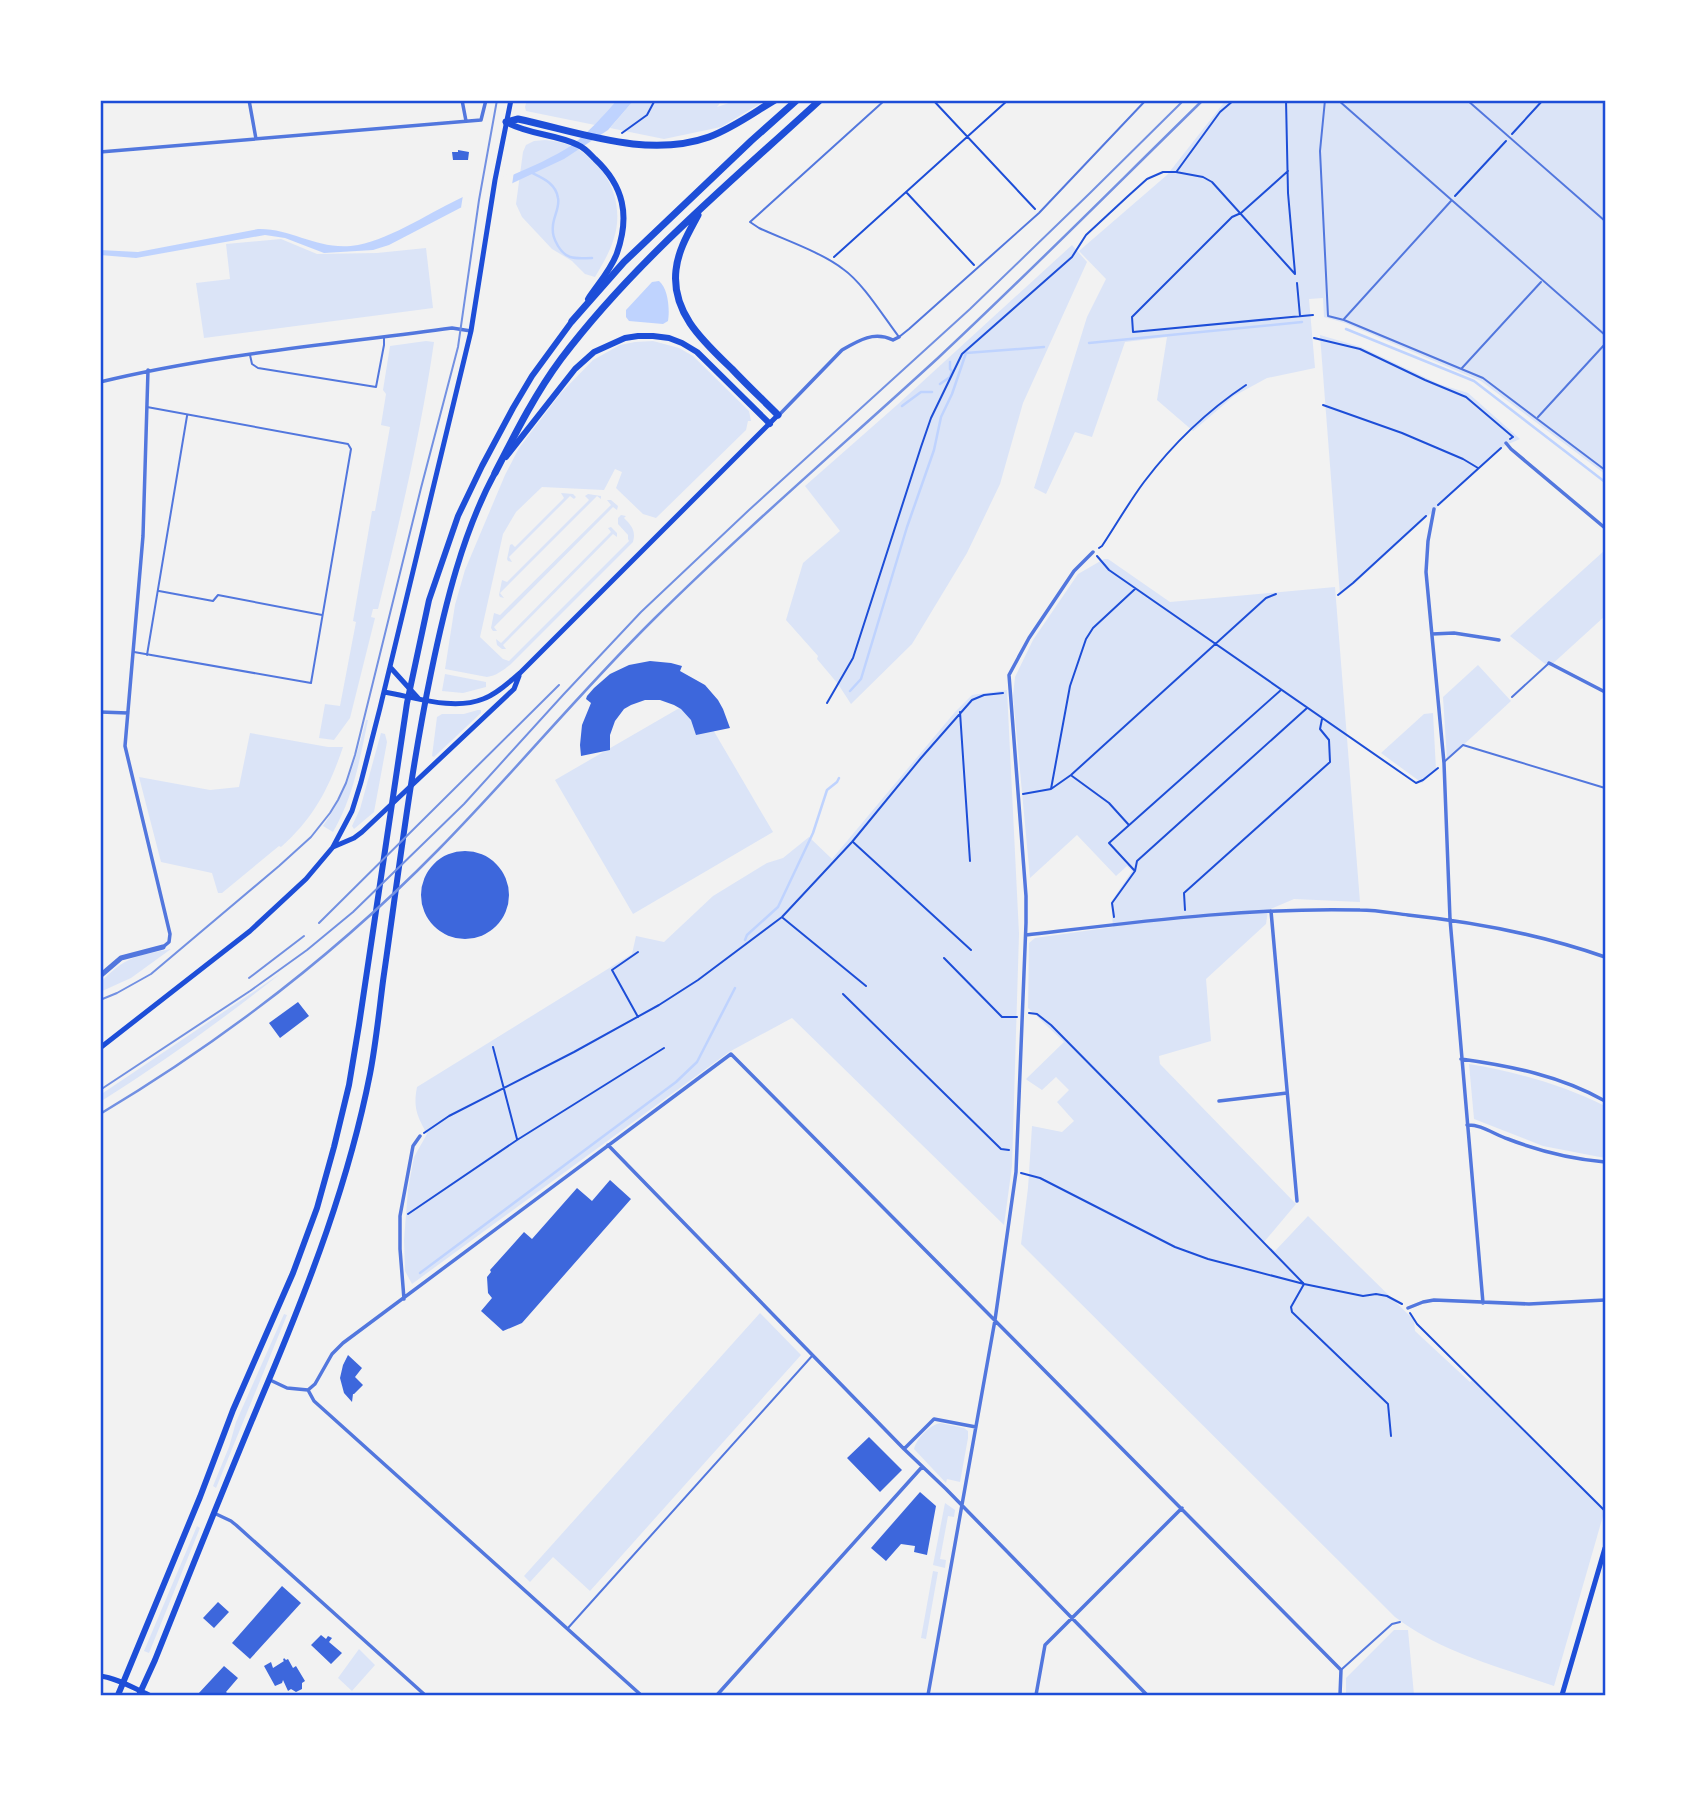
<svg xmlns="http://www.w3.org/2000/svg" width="1705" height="1795" font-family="'Noto Sans',sans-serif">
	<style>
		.green { fill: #dbe4f7 }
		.water { fill: #bfd3fe }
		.pier { fill: #f2f2f2 }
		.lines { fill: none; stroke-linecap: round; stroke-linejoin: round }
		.stream { stroke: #bfd3fe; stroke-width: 2.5 }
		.building { fill: #3d67dc }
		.path { stroke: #1d4ed8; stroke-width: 2 }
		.service { stroke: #5277de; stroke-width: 2 }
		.minor { stroke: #5277de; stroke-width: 3.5 }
		.tertiary { stroke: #5277de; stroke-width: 5 }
		.secondary { stroke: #1d4ed8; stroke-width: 5 }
		.primary { stroke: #1d4ed8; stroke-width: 6 }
		.motorway { stroke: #1d4ed8; stroke-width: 7 }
		.tram { stroke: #7290e2; stroke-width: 2 }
		.rail { stroke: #7290e2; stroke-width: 2.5 }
		.neatline { fill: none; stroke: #1d4ed8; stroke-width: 2.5 }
	</style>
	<rect width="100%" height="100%" fill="#f2f2f2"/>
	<!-- green -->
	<path class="green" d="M527,100H617L595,125L526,111L525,107Z
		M634,100H722L717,107L738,100H766L721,127L664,139L610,128Z
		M1226,100H1605V474L1481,381L1345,323L1324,317L1323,298L1309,299L1315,368L1267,378L1234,396L1193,431L1157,400L1167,337L1125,342L1092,437L1075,432L1046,494L1034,488L1087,317L1106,279L1079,251L1167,175Z
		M545,140C556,141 567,143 577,149C608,165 625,204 614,238C610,252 602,265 595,277L585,274L572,261L552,249L522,217L516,204L523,152L526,145L534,141Z
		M281,239L317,254L377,253L426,248L433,308L204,338L196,283L230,279L226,244Z
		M1072,245L1087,262L1023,403L1000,484L967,553L912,644L851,704L838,684L817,659L818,656L786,620L803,563L840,531L805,486L897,405Z
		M1320,335L1361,347L1439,384L1468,393L1520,439L1504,446L1354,584L1340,595Z
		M426,341L434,342C421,432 400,521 378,609H373L371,617L375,618L350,718L334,740L319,738L325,704L340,706L356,622L353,621L372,511H375L390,427L381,425L386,394L383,390L390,346Z
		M653,341L679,348L693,356L749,411L751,421H748L746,430L656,518L643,514L618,490L616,488L622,472L615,469L604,490L542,487L516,512L503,534L480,637L503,659L509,661L629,541L628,539V535L618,524V518L621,515L626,516L624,518C632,526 636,531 633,542L511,664C504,670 496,676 487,677L445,669L455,605L465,570L505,475L519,448L560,394L593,360L620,345L635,342Z
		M561,493L573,494L576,497L574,499L570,496L509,557L512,562L508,561L507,559L510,545L512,544L515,547L564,498Z
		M588,494L601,496V499L597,496L500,593L504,598L500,597L499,595L502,580L507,582L589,500L585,496Z
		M607,500H611L618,506L617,510L613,507L494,627L497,631H493L491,628L494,613L500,615L611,505Z
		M611,527L617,533V537L613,534L503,645L506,649H502L497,645L496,639L501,643L611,532L608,528Z
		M1605,550V616L1549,667L1510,636Z
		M1104,559H1108L1170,602L1335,587L1360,902L1294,899L1268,910L1266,924L1206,979L1211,1041L1159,1056L1160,1064L1296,1204L1264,1242L1275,1251L1308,1216L1414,1320L1415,1331L1470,1382L1473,1379L1605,1509L1554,1686C1499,1667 1441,1652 1395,1617L1021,1244L1028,1188L1032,1126L1062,1132L1074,1121L1057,1102L1069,1090L1056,1077L1042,1090L1027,1080L1026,1079L1064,1042L1028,1008L1029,943L1035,938L1113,927L1111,902L1132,871L1127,866L1116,876L1077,835L1030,878L1013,696L1015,677L1033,640L1078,574Z
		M1478,665L1511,701L1447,760L1443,697Z
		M445,674L486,682V687L463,693L442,691Z
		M1007,690L1019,934L1012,1166L1004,1225L792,1018L729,1052L412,1284L405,1271L404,1240L408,1189L414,1157L427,1134C417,1116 413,1108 417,1087L632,954L636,936L664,942L713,896L767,863L783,858L809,837L832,859L955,712L972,695Z
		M695,699L773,832L633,914L555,780Z
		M478,710H481V713L434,757L432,756L437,717L442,714H464Z
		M1433,713L1436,770L1422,783L1381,753L1424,714Z
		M366,720H368C360,759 353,798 333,832L323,826C348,790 355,761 366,720Z
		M250,733L328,747H343C329,788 314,818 281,847L279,846L222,893H218L212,873L161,862L139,777L210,790L239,787Z
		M381,733L385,734L387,742L374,812L354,829L352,826L360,809Z
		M171,949L131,978L100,992V983C126,956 136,956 171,949Z
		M280,974C222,1020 162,1063 100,1102V1095Z
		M1469,1064C1517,1072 1562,1085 1605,1106V1158L1543,1146L1474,1119Z
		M760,1313L801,1355L590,1591L553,1557L530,1582L524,1576Z
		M284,1314L287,1315L216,1488L213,1486L229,1447L236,1422Z
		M940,1423L964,1428L968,1431V1438L960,1482L947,1479L946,1483L914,1449C917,1438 930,1425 940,1423Z
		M945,1503L955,1510L954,1517L948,1516L940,1559L946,1560L945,1568L933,1565Z
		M197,1526L200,1528L149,1653L144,1651Z
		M933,1571L938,1572L926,1639L921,1638Z
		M1394,1630H1408L1414,1695H1346V1678Z
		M359,1649L375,1665L352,1691L338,1678Z"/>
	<!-- water -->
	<path class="water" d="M617,100H634L608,130L564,159L462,207L389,245L373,250L324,253L285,238L265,235L136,258L100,255V250L138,252L258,229C293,228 319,252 358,245C393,238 432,211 465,196C498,180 542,165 572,145C589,132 603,116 617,100Z
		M659,281C668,288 670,309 668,321L663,324L629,321L626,317V310L652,282Z"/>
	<!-- pier -->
	<path class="pier" d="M514,171L512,185L461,208L463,195Z"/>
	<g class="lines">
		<!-- stream -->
		<path class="stream" d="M530,172C542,178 556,183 558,198C560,206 554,216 553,225C552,234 554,239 558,246C567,261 577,258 592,258
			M1346,329L1474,381L1605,482
			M1089,343L1302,322
			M940,384L950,377L952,371L950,369V362
			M902,406L921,392H932
			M850,691L861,679L907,527L934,450L941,417L952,394L966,353L1044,347
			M745,940L747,935L778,907L813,833L827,790L837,782L839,778
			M420,1273L676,1082L697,1062L735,988"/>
	</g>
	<!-- building -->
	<path class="building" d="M458,150L469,152L468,160H453L452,152H458Z
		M650,661L671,663L682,666L680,671L705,685L718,700L723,709L730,728L696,735L691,720L681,709L674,705L660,700H645L631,705L624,709L615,721L610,735V750L581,756L580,745L582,725L591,703L586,699L587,696L594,688L610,674L629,665Z
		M421 895a44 44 0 1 1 88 0a44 44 0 1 1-88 0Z
		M298,1002L309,1016L280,1038L269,1023Z
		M610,1180L631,1199L522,1323L503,1331L481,1311L492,1298L488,1293L487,1277L491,1272L490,1270L524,1232L532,1239L577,1188L592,1201Z
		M348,1355L362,1368L355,1377L363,1385L354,1394H353L352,1402L344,1393L340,1378L343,1365Z
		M869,1437L902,1470L880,1492L847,1458Z
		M920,1492L936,1506L927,1555L914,1552L915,1546L901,1544L886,1561L871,1548Z
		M282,1586L301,1603L250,1659L232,1643Z
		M218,1602L229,1612L214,1628L203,1618Z
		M321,1635L326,1639L328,1636L332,1638L329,1642L342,1653L331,1664L311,1645Z
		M284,1658L286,1660L288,1659L293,1668L296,1666L305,1681L302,1683V1689L296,1692L291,1689L288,1691L283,1680L282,1683L275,1686L264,1666L271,1662L273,1668L284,1661L283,1660Z
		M224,1666L238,1678L226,1692L227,1693L225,1695L198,1694Z"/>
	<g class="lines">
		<!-- path -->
		<path class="path" d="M933,100L1035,209
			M1286,100L1288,193L1295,273
			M622,133L647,115L655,100
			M1512,134L1543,100
			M1177,171L1220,112L1234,100
			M1288,171L1241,213L1232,217L1132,317L1133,332L1313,315
			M907,193L974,265
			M1455,196L1506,141
			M834,257L1008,100
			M1297,283L1300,316
			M1314,338L1360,349L1425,380L1466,397L1513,437L1510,439
			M1323,405L1402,433L1463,459L1478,468
			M1438,505L1501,448
			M1099,548L1102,546C1116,525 1129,502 1144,482C1172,445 1207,411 1246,385
			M1097,556L1109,570L1416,783L1423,780L1438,768
			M1338,595L1353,583L1426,516
			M827,703L853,658L921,447L931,418L962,354L1072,257L1086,235L1127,197L1147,179L1163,172H1176L1203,177L1212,182L1295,274
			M960,712L970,861
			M1072,776L1109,803L1128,824
			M1051,789L1070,686L1086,639L1093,628L1135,589
			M1023,794L1051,789L1071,775L1266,598L1276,594
			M853,842L971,950
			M1134,870L1109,843L1281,690
			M1185,910L1184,893L1330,762L1329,740L1320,729L1322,719
			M1114,917L1112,903L1135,871L1137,861L1307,708
			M783,918L866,986
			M944,958L1002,1017H1017
			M843,994L1001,1149L1009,1150
			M1029,1013L1037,1014L1051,1025L1125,1100L1304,1284L1291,1307L1292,1312L1388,1404L1391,1436
			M638,1017L612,970L638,952
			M493,1047L517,1139
			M424,1133L449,1116L574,1052L659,1005L698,980L782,917L852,842L921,758L972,700L984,695L1003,693
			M1021,1173L1040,1178L1175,1247L1208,1259L1304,1284L1363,1296L1376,1294L1387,1296L1402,1304
			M408,1214L517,1140L664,1048
			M1410,1313L1417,1324L1605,1511"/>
		<!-- service -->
		<path class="service" d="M885,100L750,222L759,228C785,240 821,252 843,269C863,283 883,316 899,337L909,329L1039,213L1146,100
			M1325,100L1320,151L1328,316L1344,320L1483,378L1605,470
			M1338,100L1605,335
			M1467,100L1605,221
			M1344,319L1451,201
			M250,355L252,364L258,368L376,387L384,345V338
			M1462,368L1541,282
			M1538,417L1605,344
			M159,591L213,601L218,595L322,615
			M134,652L311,683L351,449L348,444L147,407
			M147,655L187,416
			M1512,697L1548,664
			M1444,762L1463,745L1605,788
			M568,1628L812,1356
			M1342,1669L1392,1624L1400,1622"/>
		<!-- minor -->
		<path class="minor" d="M249,100L256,139
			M462,100L466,121
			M100,152L481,120L486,100
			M148,370L143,536L125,746L170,934L169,942L163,947
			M100,382C215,354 335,344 452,328L471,331
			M780,414L842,350C859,340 874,331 893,340L899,337
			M1506,443L1511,449L1605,528
			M1434,509L1428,541L1426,572L1444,763L1450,919L1483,1303
			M1432,634L1454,633L1499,640
			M1549,663L1605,692
			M100,712L128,713
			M1271,911L1297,1201
			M1026,935C1137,922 1249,907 1360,910C1376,910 1392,913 1408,915C1474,922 1542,935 1605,957
			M1461,1059C1511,1066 1561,1076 1605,1101
			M1219,1101L1287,1093
			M1467,1125C1481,1124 1495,1135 1508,1139C1539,1151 1573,1159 1605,1162
			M608,1145L904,1449L946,1489L1147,1695
			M404,1299L400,1249V1216L413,1146L420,1136
			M1408,1308L1423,1302L1434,1300L1529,1304L1605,1300
			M270,1380L287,1388L308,1390
			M308,1390L315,1384L332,1354L343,1343L731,1054L1341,1670L1340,1695
			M308,1390L314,1401L641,1695
			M904,1449L934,1419L976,1427
			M214,1513L231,1521L236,1525L425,1695
			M717,1695L922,1467
			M928,1695L995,1320L1016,1172L1026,923V896L1009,675L1029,638L1074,571L1093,552
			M1036,1695L1045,1645L1182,1508"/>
		<!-- tertiary -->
		<path class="tertiary" d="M100,976L121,958L163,947"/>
		<!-- secondary -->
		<path class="secondary" d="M390,667L418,698
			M384,692C415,697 453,711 483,699C497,694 509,682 520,673L778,415
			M333,847L354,838L362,832L514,689L519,676
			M100,1048L250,931L306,879L333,847L352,811L361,782L380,708L471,331L495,180L511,100
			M100,1676C117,1678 133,1688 149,1695
			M1562,1695L1605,1548"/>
		<!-- primary -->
		<path class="primary" d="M506,122C529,135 557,134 578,145C585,148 590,154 595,159C624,186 630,216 617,253C611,270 597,285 588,299
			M506,457L575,369L594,352L625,338L638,336H653L669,338L682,343L697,352L770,424
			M118,1695L200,1497L233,1410L293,1273L317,1208L334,1147L349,1085L359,1025L407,703L429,600L458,516L482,466L513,408L532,376L573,320
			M139,1695L155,1660C192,1567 229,1474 268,1382C310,1282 349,1181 370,1074C376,1043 379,1012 383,981C398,878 410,774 431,673C445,605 463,531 496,471"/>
		<!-- motorway -->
		<path class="motorway" d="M506,122L518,119C579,132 647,159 709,137C733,128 753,113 775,100
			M698,215C689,232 678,250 676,270C671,313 704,342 732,369C747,385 763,400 778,415
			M572,321L624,262L751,141L797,100
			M495,473C515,434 535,394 561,359C635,261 731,182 820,100"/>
		<!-- tram -->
		<path class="tram" d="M319,923L559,685
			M249,978L304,936
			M100,1000L117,993L151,974L279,866L311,837L330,813L338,800L346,783L355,755L421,488L458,347L479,200L497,100
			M100,1090L250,991L307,950L353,912L464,804L563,695L641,612L749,510L970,309L1090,193L1184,100"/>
		<!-- rail -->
		<path class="rail" d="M100,1114C222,1041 338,952 438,850C512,775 579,693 654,619C746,528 843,445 938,358C1028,274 1115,186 1203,100"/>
	</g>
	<!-- border -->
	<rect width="1705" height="1795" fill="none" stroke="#ffffff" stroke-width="203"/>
	<rect x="102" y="102" width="1502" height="1592" class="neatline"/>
</svg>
